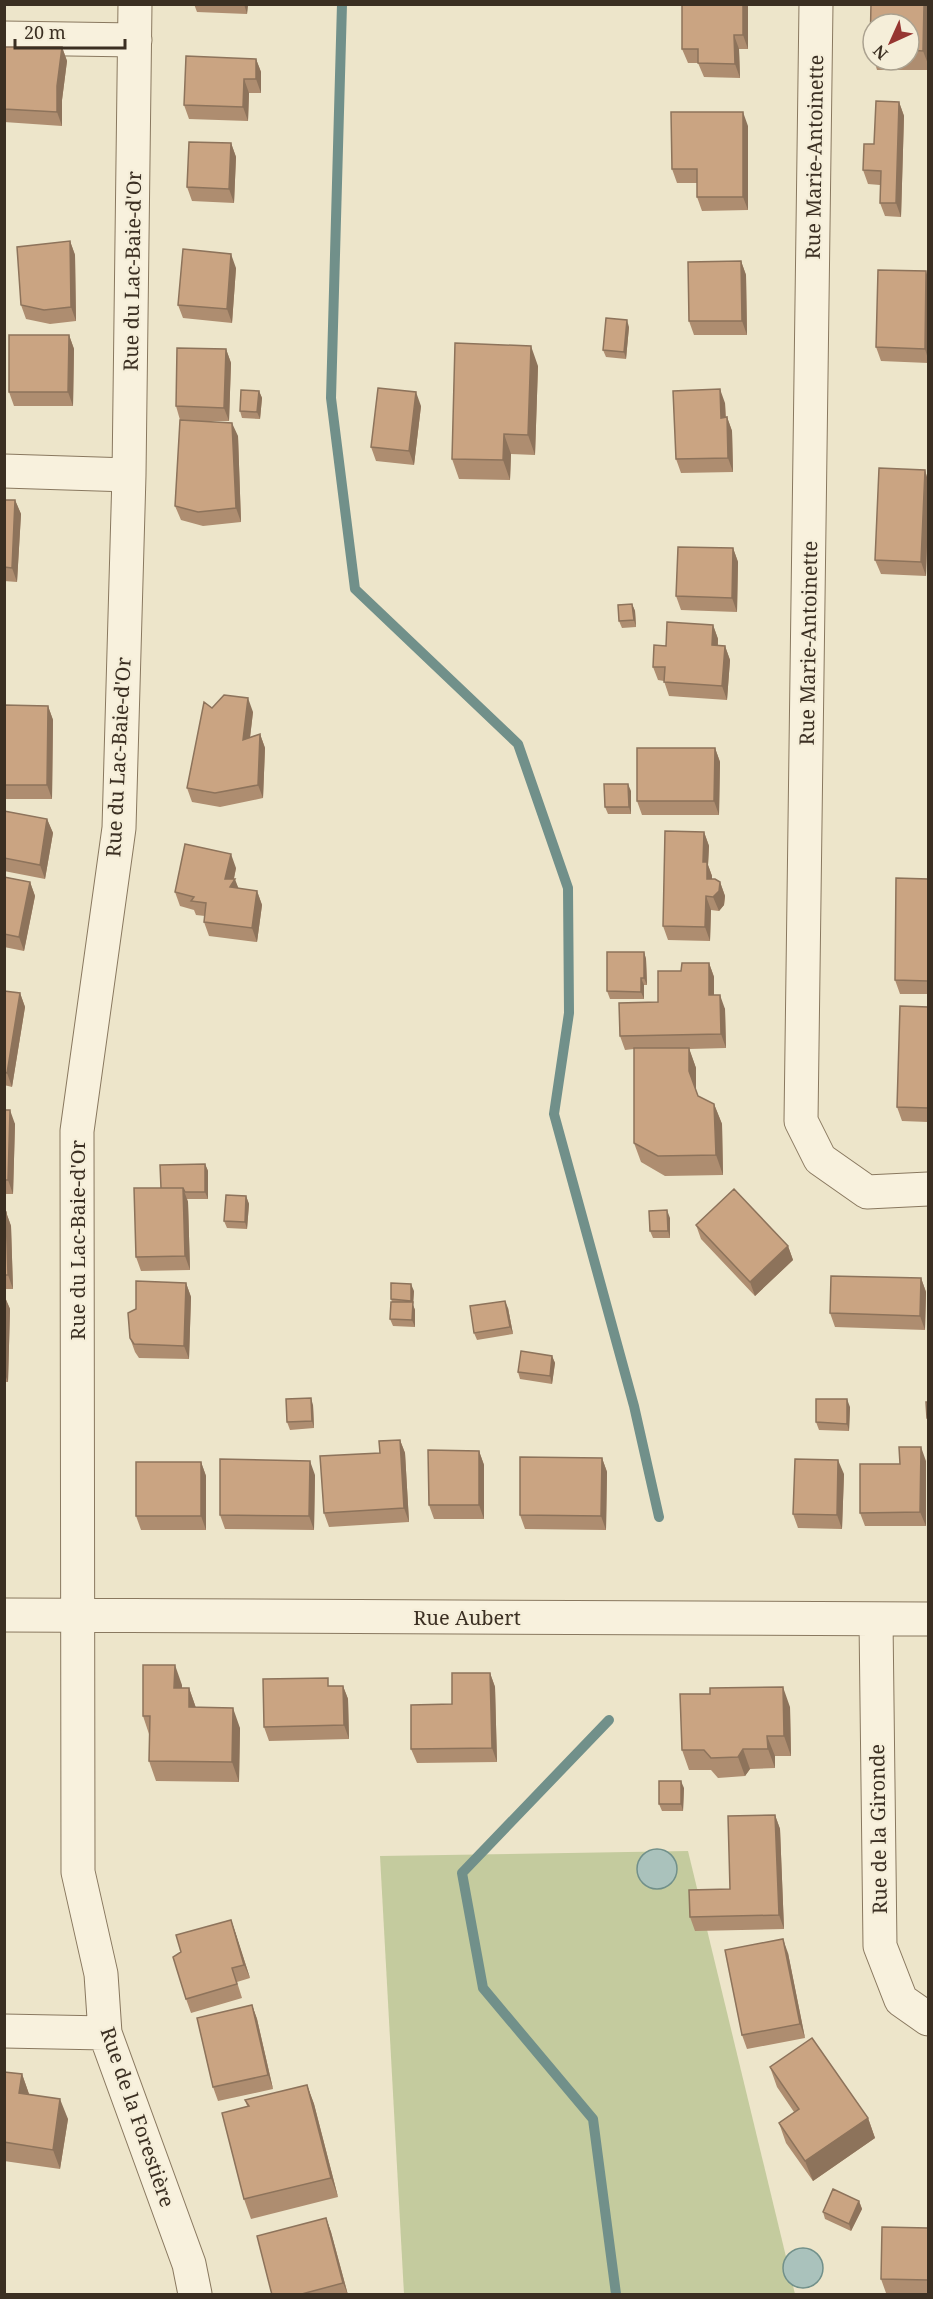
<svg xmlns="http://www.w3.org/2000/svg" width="933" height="2299" font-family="'Noto Serif',serif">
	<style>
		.green { fill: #c4cb9e }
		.water { fill: #aac2bc; stroke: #71908a; stroke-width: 1.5 }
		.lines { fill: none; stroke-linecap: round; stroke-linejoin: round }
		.stream { stroke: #71908a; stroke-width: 10 }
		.minor-casing { stroke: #89785f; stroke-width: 35 }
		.minor { stroke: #f8f1dd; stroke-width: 33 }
		.wall { fill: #ae8d70 }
		.shaded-wall { fill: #8d735b }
		.building { fill: #caa482; stroke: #8d735b; stroke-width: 1.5 }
		.labels { text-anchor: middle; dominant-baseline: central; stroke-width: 4.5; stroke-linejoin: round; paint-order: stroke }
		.street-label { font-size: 20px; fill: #3b2f22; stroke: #f5eed9 }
	</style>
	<rect width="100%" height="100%" fill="#ede5ca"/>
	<!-- green -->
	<path class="green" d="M688,1851L795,2294H404L380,1856Z"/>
	<!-- water -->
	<path class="water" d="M637 1869a20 20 0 1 1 40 0a20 20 0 1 1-40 0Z
		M783 2268a20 20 0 1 1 40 0a20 20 0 1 1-40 0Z"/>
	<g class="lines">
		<!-- stream -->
		<path class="stream" d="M342,4L331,398L355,589L518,744L568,888L569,1013L554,1114L634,1406L659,1517
			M609,1720L462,1873L483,1988L593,2119L616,2294"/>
		<defs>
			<path id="minor" d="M135,4L129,475L119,828L77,1131L78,1872L101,1974L105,2033L189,2264L195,2294
				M816,4L801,1121L820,1159L867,1192L928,1189
				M4,38L135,40
				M4,471L129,475
				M4,1615L928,1619
				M876,1620L880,1946L901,2000L928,2019
				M4,2031L105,2033"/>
		</defs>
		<!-- minor casing -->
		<use href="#minor" class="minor-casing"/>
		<!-- minor -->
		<use href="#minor" class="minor"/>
	</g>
	<!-- wall -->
	<path class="wall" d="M194,4H248L247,14L197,12Z
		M748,4V49H739L740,78L704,77L698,63H688L682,49Z
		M871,4H928V70H877L874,60H909V24H873V58L870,50Z
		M4,47H62L67,61L62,100V126L4,122Z
		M256,59L261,72V93H249L248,121L189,119L184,105Z
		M899,102L904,116L901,217L885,216L880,203V185L868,184L863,170Z
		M748,126V210L702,211L697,197V183H677L672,169Z
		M231,143L236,157L234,203L192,201L187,187Z
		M70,241L75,255L76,321L50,324L26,319L21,305Z
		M741,261L746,275L747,335H694L689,321Z
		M236,268L232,323L183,318L178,305Z
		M928,278V363L881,361L876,347Z
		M629,327L626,359L606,357L603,350Z
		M69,335L74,349L73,406H14L9,392Z
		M226,349L231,363L229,421H202L238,436L241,522L203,526L181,520L175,506L180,420L176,406Z
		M538,366L535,455L511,454L510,480L459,479L452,459Z
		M259,391L262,398L260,419L242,418L240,411Z
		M725,403L726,418L727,417L732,431L733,472L681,473L676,459Z
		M421,406L414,465L376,461L371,447Z
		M925,470L928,481V515L926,576L881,574L875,560Z
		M4,500H15L21,514L17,582L4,581Z
		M733,548L738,562L737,612L681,610L676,596Z
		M632,604L635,611L636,627L622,628L619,621Z
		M713,625L718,639V646H725L730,660L727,700L669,696L664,681L658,680L653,667L666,646Z
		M4,705L48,706L53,720L52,799H4Z
		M212,708L253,712L250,738L260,734L265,748L263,798L220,807L192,802L187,788Z
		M715,748L720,762L719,815H642L637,801Z
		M631,791V814H608L605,807Z
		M4,811L47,819L53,833L45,879L4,871Z
		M704,832L709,846L708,865L712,876V879L720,882L725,896L724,905L719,911L711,910L710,941L668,940L663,926Z
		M236,868L234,879L239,889L257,891L262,905L257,942L209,936L204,922L205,916L196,915L194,910L180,906L175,892Z
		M4,877L30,882L35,896L24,951L4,947Z
		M928,879V994H900L895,980Z
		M644,952L646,959L647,985H644V999H610L607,991Z
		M709,963L714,977V995L725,1009L726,1048L689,1049L696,1068V1091L698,1096L714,1104L722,1124L723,1175L665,1176L641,1162L634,1143V1049L625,1050L620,1036L658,1002L681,971Z
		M4,991L20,993L25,1007L12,1087L4,1085Z
		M928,1007V1122L902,1121L897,1107Z
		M4,1110L15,1124L13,1194H4Z
		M205,1164L208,1171V1199H187L188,1202L190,1270L141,1271L136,1257L161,1188Z
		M246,1196L249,1204L247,1229L227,1228L224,1221Z
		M4,1212H6L11,1226L13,1289H4Z
		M670,1218V1238H653L650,1231Z
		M696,1225L788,1246L793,1260L755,1296L701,1239Z
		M921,1278L926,1292L925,1330L835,1327L830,1313Z
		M186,1283L191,1297L189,1359L139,1358L135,1352L130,1338Z
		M414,1291L413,1305L415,1310V1327L393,1326L390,1319L392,1302L391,1299Z
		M4,1295L10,1309L8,1382H4Z
		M508,1308L513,1334L477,1340L474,1333Z
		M552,1356L555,1363L552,1384L520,1379L518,1372Z
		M313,1405L314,1428L290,1430L287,1422Z
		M850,1407L849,1431L819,1430L816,1422Z
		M400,1440L405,1453L409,1522L329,1527L324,1513L380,1453Z
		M479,1451L484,1465V1519H434L429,1505Z
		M602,1458L607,1472L606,1530L525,1529L520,1515Z
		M926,1461V1526H865L860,1513Z
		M201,1462L206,1476V1530H141L136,1516Z
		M844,1474L842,1529L798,1528L793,1514Z
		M315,1475L314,1530L225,1529L220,1515Z
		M490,1673L495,1687L497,1762L417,1763L411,1749Z
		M182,1685V1688H189L196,1708L240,1728L239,1782L156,1781L149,1761V1734L143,1716Z
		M330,1686H343L348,1699L349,1739L269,1741L264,1727Z
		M790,1707L791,1756H775V1768L750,1769L745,1776L718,1778L711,1770H689L682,1750Z
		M684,1788L683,1811H662L659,1804Z
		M775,1815L780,1829L784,1929L695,1931L690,1917L730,1889Z
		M231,1920L250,1978L237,1982L242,1998L191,2013L186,1999L181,1952Z
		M788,1953L805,2038L747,2049L742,2035Z
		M252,2005L257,2019L273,2089L218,2101L213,2087Z
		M770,2067L868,2118L875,2138L813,2181L786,2143L779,2123L794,2112L777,2087Z
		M4,2072L22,2074L29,2094L68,2119L60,2169L4,2161Z
		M307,2085L314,2104L338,2197L251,2219L244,2199L247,2106L245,2100Z
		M859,2201L862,2209L851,2231L825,2219L823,2212Z
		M326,2218L331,2232L348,2295H272Z
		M928,2228V2294L886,2293L881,2279Z"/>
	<!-- shaded-wall -->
	<path class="shaded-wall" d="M244,4H248L247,14Z
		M743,4H748V49L743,35Z
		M924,4H928V64L923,51Z
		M734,35L739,49L740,78L735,64Z
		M62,47L67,61L62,100V126L57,112V86Z
		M256,59L261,72V93L256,79Z
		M244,79L249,93L248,121L243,107Z
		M899,102L904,116L901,217L896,203Z
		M743,112L748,126V210L743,197Z
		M231,143L236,157L234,203L229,189Z
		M70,241L75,255L76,321L71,307Z
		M231,254L236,268L232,323L227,309Z
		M741,261L746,275L747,335L742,321Z
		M926,271L928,278V359L925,349Z
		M627,320L629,327L626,359L624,352Z
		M69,335L74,349L73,406L68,392Z
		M531,346L538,366L535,455L528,435Z
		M226,349L231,363L229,421L224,408Z
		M720,389L725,403L726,432L721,418Z
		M259,391L262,398L260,419L257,412Z
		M416,392L421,406L414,465L409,451Z
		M727,417L732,431L733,472L728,458Z
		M232,423L238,436L241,522L236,508Z
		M504,434L511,454L510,480L503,460Z
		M925,470L928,481V515L926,576L921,562Z
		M15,500L21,514L17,582L12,568Z
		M733,548L738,562L737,612L732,598Z
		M632,604L635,611L636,627L634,620Z
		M713,625L718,639L717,659L712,645Z
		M725,646L730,660L727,700L722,686Z
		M248,698L253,712L248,754L243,740Z
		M48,706L53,720L52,799L47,785Z
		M260,734L265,748L263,798L258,785Z
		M715,748L720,762L719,815L714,801Z
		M628,784L631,791V814L629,807Z
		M47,819L53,833L45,879L40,865Z
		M704,832L709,846L708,865L712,876V892L707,879L703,862Z
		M231,854L236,868L233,882L235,879L240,893L235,901L225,879Z
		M30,882L35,896L24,951L19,937Z
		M720,882L725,896L724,905L719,911L713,897Z
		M257,891L262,905L257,942L252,928Z
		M706,896L711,910L710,941L705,927Z
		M644,952L646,959L647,985L644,978Z
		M709,963L714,977V1009L709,995Z
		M641,978L644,985V999L641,992Z
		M20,993L25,1007L12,1087L7,1073Z
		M720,995L725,1009L726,1048L721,1034Z
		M689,1048L696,1068V1091L689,1071Z
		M714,1104L722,1124L723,1175L716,1155Z
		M10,1110L15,1124L13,1194L8,1180Z
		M205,1164L208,1171V1199L205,1192Z
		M183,1188L188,1202L190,1270L185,1256Z
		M246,1196L249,1204L247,1229L245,1222Z
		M667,1210L670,1218V1238L668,1231Z
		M6,1212L11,1226L13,1289L8,1275Z
		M788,1246L793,1260L755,1296L750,1282Z
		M921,1278L926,1292L925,1330L920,1316Z
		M186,1283L191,1297L189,1359L184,1346Z
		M411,1284L414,1291L413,1305L415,1310V1327L412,1320V1305L411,1301Z
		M4,1295L10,1309L8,1382L4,1372Z
		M505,1301L508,1308L513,1334L510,1327Z
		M552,1356L555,1363L552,1384L550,1376Z
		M311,1398L313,1405L314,1428L312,1421Z
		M847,1399L850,1407L849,1431L847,1424Z
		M400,1440L405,1453L409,1522L404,1508Z
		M921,1447L926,1461V1526L920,1512Z
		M479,1451L484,1465V1519L479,1505Z
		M602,1458L607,1472L606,1530L601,1516Z
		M838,1460L844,1474L842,1529L837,1515Z
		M310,1461L315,1475L314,1530L309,1516Z
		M201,1462L206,1476V1530L201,1516Z
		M175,1665L182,1685V1708L174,1688Z
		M490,1673L495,1687L497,1762L492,1748Z
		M343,1686L348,1699L349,1739L344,1725Z
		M783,1687L790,1707L791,1756L784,1736Z
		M189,1688L196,1708L189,1707Z
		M233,1708L240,1728L239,1782L232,1762Z
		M767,1736L775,1756V1768L768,1749Z
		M743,1749L750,1769L745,1776L738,1757Z
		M681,1781L684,1788L683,1811L681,1804Z
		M775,1815L780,1829L784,1929L779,1915Z
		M231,1920L236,1934L250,1978L244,1965Z
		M783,1939L788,1953L805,2038L800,2024Z
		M252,2005L257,2019L273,2089L268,2075Z
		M22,2074L29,2094L19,2093Z
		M307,2085L314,2104L338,2197L331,2178Z
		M60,2099L68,2119L60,2169L53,2150Z
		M868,2118L875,2138L813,2181L805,2161Z
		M859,2201L862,2209L851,2231L849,2224Z
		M326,2218L331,2232L348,2295L343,2283Z"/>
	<!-- building -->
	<path class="building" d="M682,4H743V35H734L735,64L698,63V49H682Z
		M871,4H924L923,51L909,50V24H873V50H870Z
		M4,47H62L57,86V112L4,109Z
		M186,56L256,59V79H244L243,107L184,105Z
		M876,101L899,102L896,203H880L881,171L863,170L864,144H874Z
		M671,112H743V197H697V169H672Z
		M189,142L231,143L229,189L187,187Z
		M70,241L71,307L44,310L21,305L17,247Z
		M183,249L231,254L227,309L178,305Z
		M741,261L742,321H689L688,262Z
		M878,270L926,271L925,349L876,347Z
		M606,318L627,320L624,352L603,350Z
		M9,335H69L68,392H9Z
		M455,343L531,346L528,435L504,434L503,460L452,459Z
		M177,348L226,349L224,408L176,406Z
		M378,388L416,392L409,451L371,447Z
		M720,389L721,418L727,417L728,458L676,459L673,391Z
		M241,390L259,391L257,412L240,411Z
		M180,420L232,423L236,508L198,512L175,506Z
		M879,468L925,470L921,562L875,560Z
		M4,500H15L12,568L4,567Z
		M678,547L733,548L732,598L676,596Z
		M632,604L634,620L619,621L618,605Z
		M667,622L713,625L712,645L725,646L722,686L664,682L665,667H653L654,645L666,646Z
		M224,695L248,698L243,740L260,734L258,785L215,793L187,788L204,702L212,708Z
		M4,705L48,706L47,785H4Z
		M637,748H715L714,801H637Z
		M604,784H628L629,807H605Z
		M4,811L47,819L40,865L4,858Z
		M665,831L704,832L703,862H707V879H715L720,882L719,891L713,897L706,896L705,927L663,926Z
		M185,844L231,854L225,879H235L230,887L257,891L252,928L204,922L206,903L191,901L194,897L175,892Z
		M4,877L30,882L19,937L4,934Z
		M896,878L928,879V981L895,980Z
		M607,952H644V978H641V992L607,991Z
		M682,963H709V995H720L721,1034L620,1036L619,1003L658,1002V971H681Z
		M4,991L20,993L7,1073L4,1072Z
		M900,1006L928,1007V1108L897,1107Z
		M634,1048H689V1071L698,1096L714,1104L716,1155L658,1156L634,1143Z
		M4,1110H10L8,1180H4Z
		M205,1164V1192H185L183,1188H161L160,1165Z
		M134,1188H183L185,1256L136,1257Z
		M734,1189L788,1246L750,1282L696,1225Z
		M226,1195L246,1196L245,1222L224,1221Z
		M667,1210L668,1231H650L649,1211Z
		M4,1212H6L8,1275H4Z
		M831,1276L921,1278L920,1316L830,1313Z
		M136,1281L186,1283L184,1346L134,1344L130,1338L128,1313L136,1309Z
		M391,1283L411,1284V1301L391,1299Z
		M505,1301L510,1327L474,1333L470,1306Z
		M391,1302H413L412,1320L390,1319Z
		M521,1351L552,1356L550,1376L518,1372Z
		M311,1398L312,1421L287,1422L286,1399Z
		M816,1399H847V1424L816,1422Z
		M926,1402H928V1418H927Z
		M400,1440L404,1508L324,1513L320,1456L380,1453L379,1441Z
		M899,1447H921L920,1512L860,1513V1464H900Z
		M428,1450L479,1451V1505H429Z
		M520,1457L602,1458L601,1516L520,1515Z
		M220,1459L310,1461L309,1516L220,1515Z
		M795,1459L838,1460L837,1515L793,1514Z
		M136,1462H201V1516H136Z
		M143,1665H175L174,1688H189V1707L233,1708L232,1762L149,1761L150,1716H143Z
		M452,1673H490L492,1748L411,1749V1705L452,1704Z
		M328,1678V1686H343L344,1725L264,1727L263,1679Z
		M783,1687L784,1736H767L768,1749H743L738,1757L711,1758L704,1750H682L680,1694H710V1688Z
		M659,1781H681V1804H659Z
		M775,1815L779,1915L690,1917L689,1890L730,1889L728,1816Z
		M231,1920L244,1965L232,1968L237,1984L186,1999L173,1957L181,1952L176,1935Z
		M783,1939L800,2024L742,2035L725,1950Z
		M252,2005L268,2075L213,2087L197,2018Z
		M812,2038L868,2118L805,2161L779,2123L799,2109L770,2067Z
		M4,2072L22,2074L19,2093L60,2099L53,2150L4,2142Z
		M307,2085L331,2178L244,2199L222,2113L249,2106L245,2100Z
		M833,2189L859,2201L849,2224L823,2212Z
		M326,2218L343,2283L298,2295H272L257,2236Z
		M882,2227L928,2228V2280L881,2279Z"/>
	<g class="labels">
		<!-- street labels -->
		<g class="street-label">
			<text transform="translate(814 157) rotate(-89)">Rue Marie-Antoinette</text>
			<text transform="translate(132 271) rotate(-89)">Rue du Lac-Baie-d'Or</text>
			<text transform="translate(808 643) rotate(-89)">Rue Marie-Antoinette</text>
			<text transform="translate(118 757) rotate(-87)">Rue du Lac-Baie-d'Or</text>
			<text transform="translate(77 1240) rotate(-90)">Rue du Lac-Baie-d'Or</text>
			<text x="467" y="1617">Rue Aubert</text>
			<text transform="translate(878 1829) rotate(-91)">Rue de la Gironde</text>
			<text transform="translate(138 2117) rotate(71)">Rue de la Forestière</text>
		</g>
	</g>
	<!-- border -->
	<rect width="933" height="2299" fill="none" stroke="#3b2f22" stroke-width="12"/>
	<!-- north arrow -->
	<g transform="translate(891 42) rotate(225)"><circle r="28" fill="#f5eed9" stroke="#aba290" stroke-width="1.5"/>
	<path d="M0-4.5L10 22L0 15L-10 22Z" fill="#963631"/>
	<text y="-9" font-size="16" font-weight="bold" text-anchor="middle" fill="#3b2f22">N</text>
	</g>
	<!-- scale -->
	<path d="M15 39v9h110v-9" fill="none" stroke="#3b2f22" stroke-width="3"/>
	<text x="24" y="39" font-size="18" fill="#3b2f22" stroke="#f5eed9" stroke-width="4.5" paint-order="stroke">20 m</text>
</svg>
